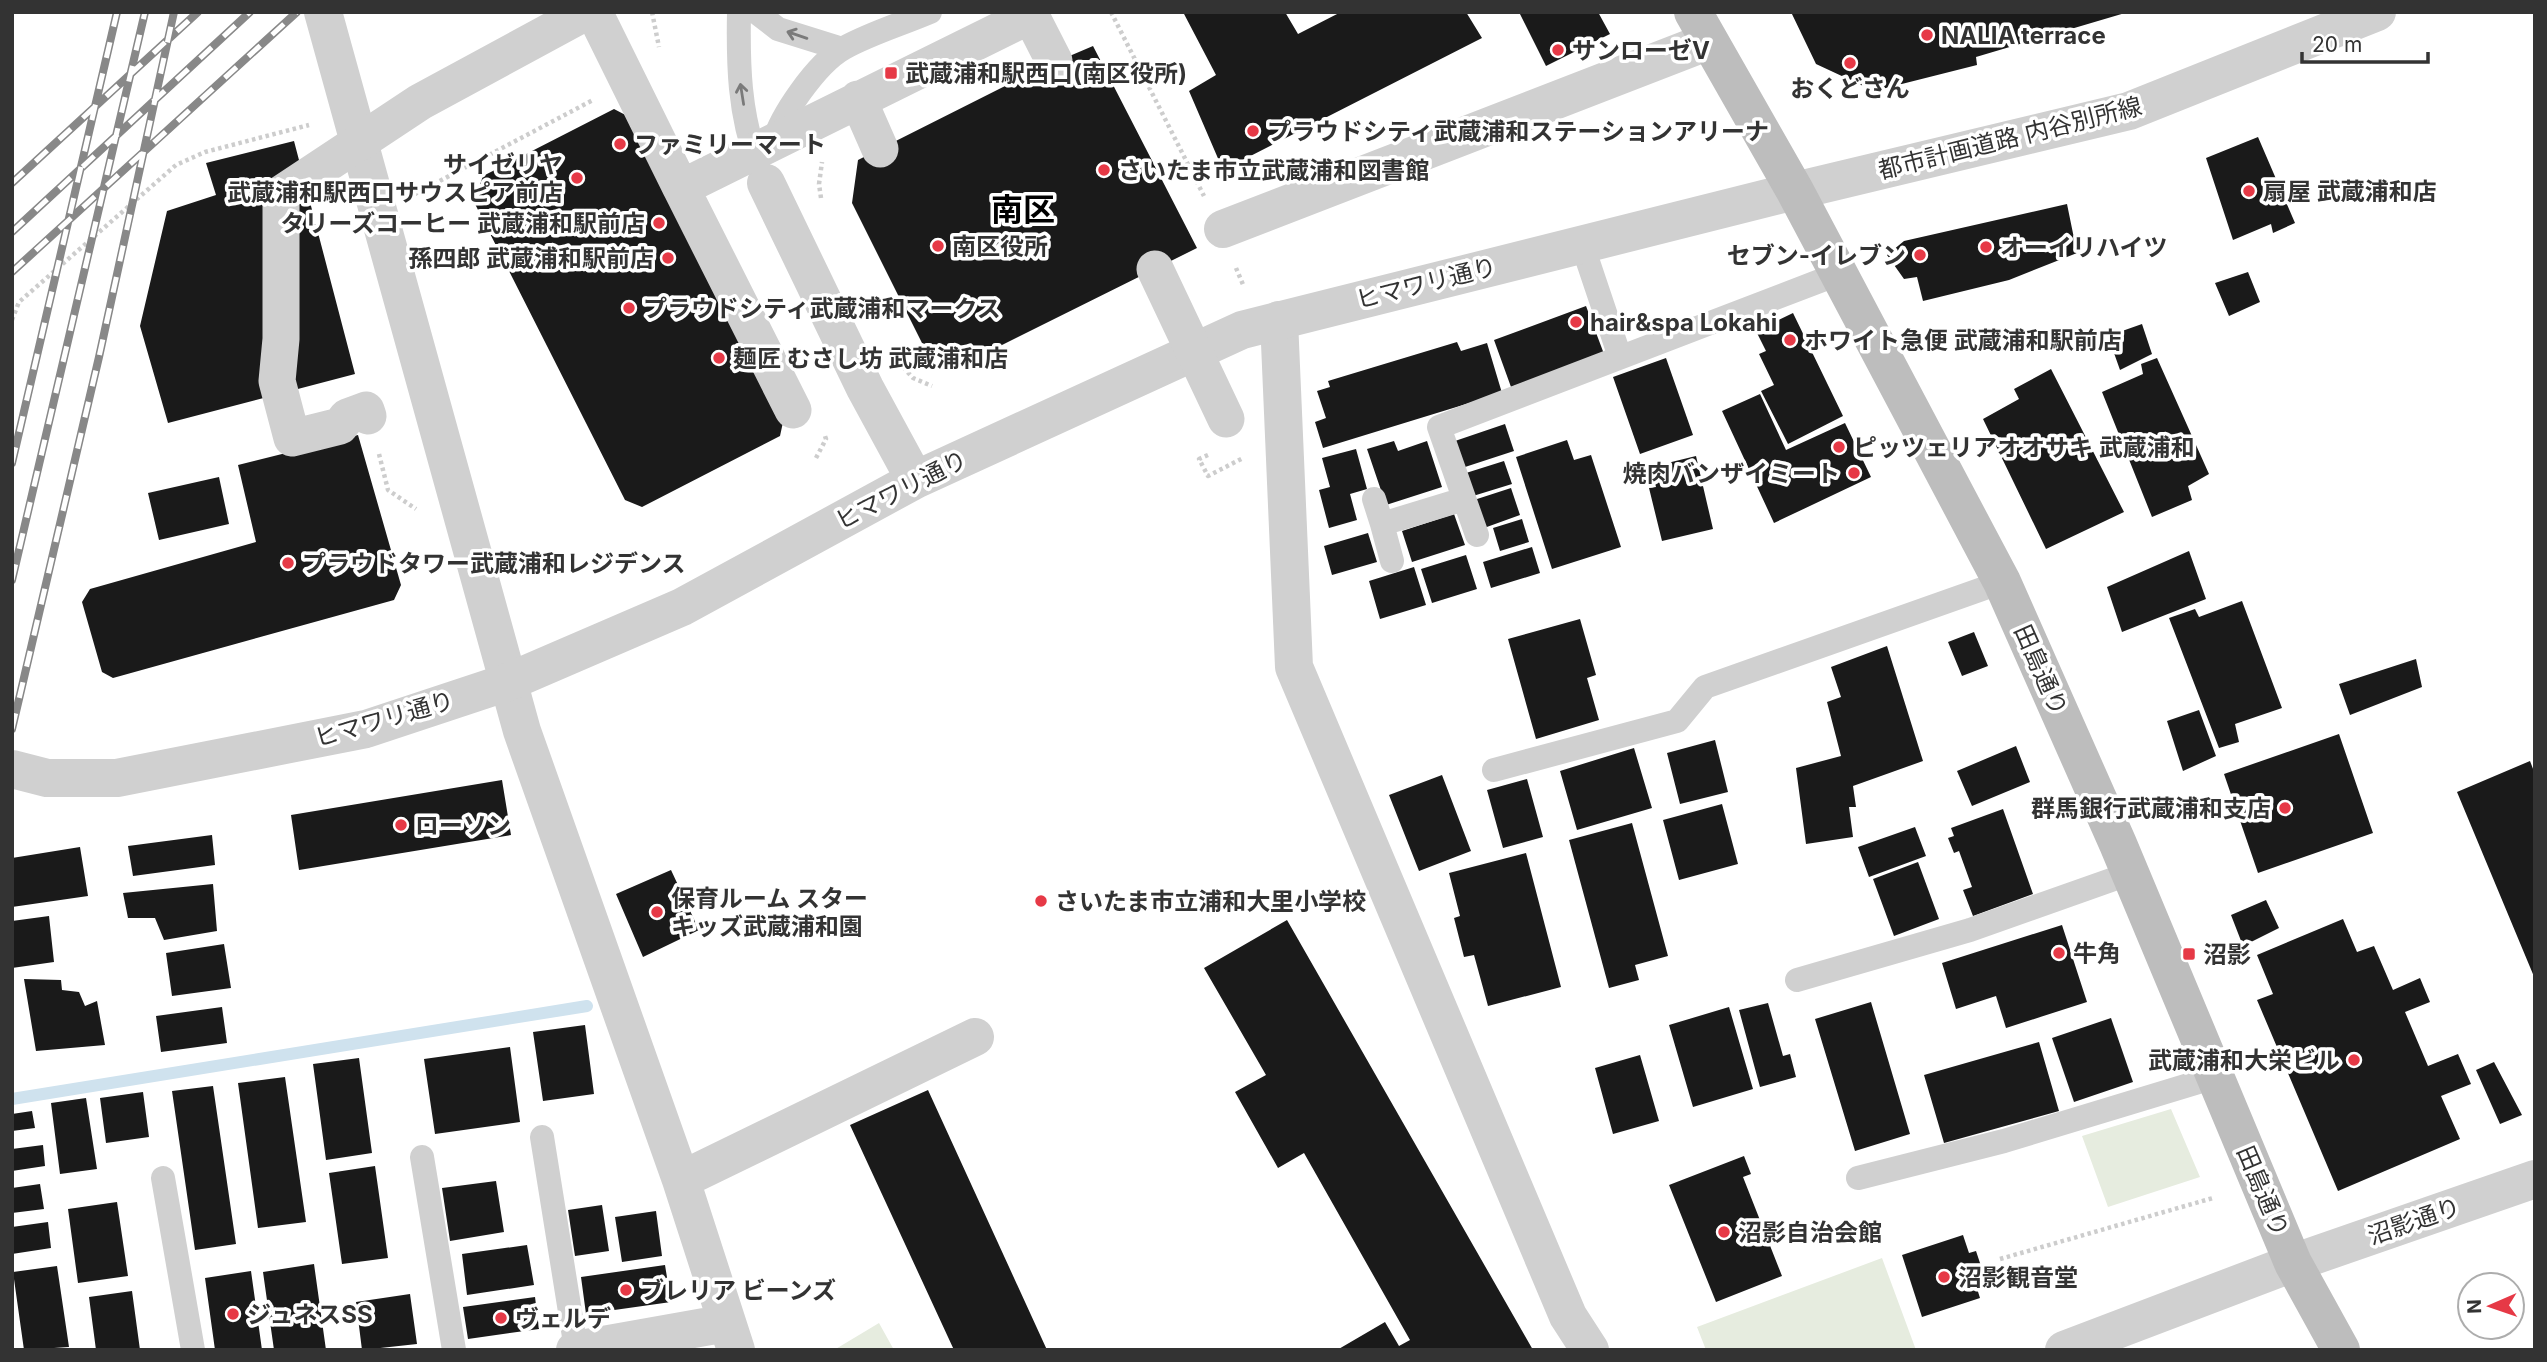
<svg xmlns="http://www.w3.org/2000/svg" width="2547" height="1362" font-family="Inter,'Noto Sans JP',sans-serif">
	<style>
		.green { fill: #e6ecdf }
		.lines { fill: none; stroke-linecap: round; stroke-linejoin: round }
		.stream { stroke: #cfe2ee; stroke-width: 12 }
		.building { fill: #1a1a1a }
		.path { stroke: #cdcdcd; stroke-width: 4.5; stroke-dasharray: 3.5 3.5; stroke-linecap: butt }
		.service { stroke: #d0d0d0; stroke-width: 24 }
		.minor { stroke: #d0d0d0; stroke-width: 38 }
		.tertiary { stroke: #d0d0d0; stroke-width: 38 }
		.secondary { stroke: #bdbdbd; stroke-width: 38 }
		.rail-casing { stroke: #888; stroke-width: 8 }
		.rail { stroke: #fff; stroke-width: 5; stroke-dasharray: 16; stroke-linecap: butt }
		.path-bridge { stroke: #cdcdcd; stroke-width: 4.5; stroke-dasharray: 3.5 3.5; stroke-linecap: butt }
		.pedestrian-bridge { stroke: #d0d0d0; stroke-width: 37 }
		.oneway { stroke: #7a7a7a }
		.poi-dot { fill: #e63946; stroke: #fff; stroke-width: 2.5 }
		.labels { text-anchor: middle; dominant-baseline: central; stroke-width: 7; stroke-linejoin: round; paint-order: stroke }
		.poi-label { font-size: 24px; font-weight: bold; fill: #333; stroke: #fff; text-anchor: start }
		.street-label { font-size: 24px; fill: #333; stroke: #fff }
		.district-label { font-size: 32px; font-weight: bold; fill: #000; stroke: #fff }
	</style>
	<rect width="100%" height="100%" fill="#fff"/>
	<!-- green -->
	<path class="green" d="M2171,1109L2200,1177L2108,1207L2082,1136Z
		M1882,1258L1916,1350H1706L1697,1327Z
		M879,1323L894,1350H834Z"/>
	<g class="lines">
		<!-- stream -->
		<path class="stream" d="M12,1099L587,1006"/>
	</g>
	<!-- building -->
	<path class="building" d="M1183,12H1285L1298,34L1341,12H1466L1482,38L1223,170L1189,91L1216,75Z
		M1519,12H1598L1610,34L1546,66Z
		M1791,12H2125V13L1976,57L1977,65L1874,91L1816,64Z
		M1093,46L1197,248L960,366L924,347L852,203L858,160L1039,69Z
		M614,109L635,120L785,413L780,436L642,507L625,500L474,202L483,176Z
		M2258,137L2295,223L2273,233L2271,224L2233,240L2206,158Z
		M294,141L355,374L168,423L140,326L167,211L216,195L206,163Z
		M2067,204L2077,253L2009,280L1923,301L1917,277L1904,279L1887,255L1904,241Z
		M2248,272L2260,302L2229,316L2215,283Z
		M1586,306L1604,354L1511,387L1494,340Z
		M1793,313L1843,416L1788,444L1761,391L1774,385L1759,354L1766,351L1756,331Z
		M2142,324L2152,354L2120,370L2108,336Z
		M1457,342L1461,351L1487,343L1502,393L1323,448L1315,422L1326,418L1317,391L1330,387L1328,381Z
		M1666,358L1693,435L1640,454L1613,377Z
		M2157,358L2209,474L2188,486L2192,500L2152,517L2102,392L2143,374L2141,364Z
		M2051,369L2124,512L2046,549L1983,419L2019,399L2014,389Z
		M1760,394L1786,450L1845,423L1871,477L1774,523L1722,411Z
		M1505,424L1514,451L1465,467L1455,441Z
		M358,435L401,585L394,600L113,678L102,672L82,602L90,589L256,542L238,465Z
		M1567,440L1574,460L1591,455L1621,547L1552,569L1516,457Z
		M1394,441L1398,451L1427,441L1442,487L1386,505L1367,449Z
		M1356,449L1367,489L1350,494L1357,520L1329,528L1319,490L1330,487L1322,458Z
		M1696,456L1713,529L1662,541L1649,488L1656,487L1651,467Z
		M1504,461L1512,484L1473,496L1466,473Z
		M219,477L229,524L159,540L148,493Z
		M1511,488L1520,515L1484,528L1474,500Z
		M1454,514L1465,545L1412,562L1402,531Z
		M1522,519L1529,542L1500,551L1493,528Z
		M1368,533L1377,562L1332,575L1324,546Z
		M1532,547L1540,573L1491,588L1483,562Z
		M2189,551L2206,599L2122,632L2107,587Z
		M1466,555L1477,589L1432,603L1421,569Z
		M1414,567L1426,605L1380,619L1369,581Z
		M2242,601L2282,708L2235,724L2239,742L2219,748L2169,618L2195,609L2199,617Z
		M1580,619L1596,675L1587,678L1599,720L1536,739L1508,639Z
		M1974,632L1988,666L1962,676L1948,642Z
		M1887,646L1923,761L1853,786L1856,807H1849L1853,837L1806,844L1796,768L1841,756L1827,702L1841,697L1831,667Z
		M2416,659L2422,687L2350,715L2339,684Z
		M2199,710L2216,756L2183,771L2167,721Z
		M2339,734L2373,833L2258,873L2224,774Z
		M1715,740L1728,792L1680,804L1667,753Z
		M2016,746L2030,782L1972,806L1957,771Z
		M1634,748L1652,808L1577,830L1560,771Z
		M2530,761L2535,774V979L2457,792Z
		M1442,775L1471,851L1419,871L1389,795Z
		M1527,779L1543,837L1503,848L1487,790Z
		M502,780L511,835L299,870L291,815Z
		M1722,804L1738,864L1679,880L1663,820Z
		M2003,809L2033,894L1973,916L1963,890L1972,887L1959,851L1954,853L1948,838L1954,836L1951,828Z
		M1632,823L1668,956L1635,965L1639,980L1609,988L1569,840Z
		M1915,827L1926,856L1869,877L1858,847Z
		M212,835L215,865L133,876L128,846Z
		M80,847L88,896L12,907V858Z
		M1526,853L1561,987L1488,1006L1474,955L1464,957L1454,918L1460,916L1449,873Z
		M1918,862L1939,919L1894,936L1873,879Z
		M671,870L699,930L643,957L616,894Z
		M213,884L217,931L164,940L155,918H128L123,893Z
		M2266,900L2279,928L2243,946L2231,915Z
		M49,916L54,962L12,968V921Z
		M2343,919L2357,952L2374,946L2393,990L2420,978L2430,1002L2405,1012L2428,1066L2458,1054L2471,1084L2441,1096L2460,1139L2338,1191L2257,1000L2273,994L2257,955Z
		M1287,920L1533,1350H1337L1385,1322L1399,1346L1410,1340L1304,1153L1278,1168L1235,1092L1266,1075L1204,968Z
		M2062,925L2087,1002L2006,1028L1996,996L1956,1009L1942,963Z
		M224,944L231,988L172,996L166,953Z
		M24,979L61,980L62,990L79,992L85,1006L97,1001L105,1045L36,1051Z
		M1871,1002L1910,1134L1855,1151L1815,1019Z
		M1768,1003L1783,1056L1790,1054L1796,1077L1760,1087L1739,1010Z
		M222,1007L227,1043L161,1052L156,1016Z
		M1729,1007L1753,1089L1693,1107L1669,1025Z
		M2111,1018L2133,1082L2074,1102L2052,1038Z
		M585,1025L594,1094L543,1101L533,1032Z
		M2039,1042L2059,1111L1944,1143L1924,1075Z
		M510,1047L520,1122L435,1134L424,1059Z
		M1640,1055L1659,1121L1613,1134L1595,1068Z
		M359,1058L372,1153L326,1160L313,1064Z
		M2494,1062L2522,1115L2500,1124L2476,1070Z
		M285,1077L306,1222L258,1228L238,1083Z
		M213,1086L236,1244L195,1250L172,1091Z
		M928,1090L1047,1350H954L850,1125Z
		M143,1092L149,1137L106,1143L100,1098Z
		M86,1098L97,1169L60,1174L51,1103Z
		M32,1111L35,1128L12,1131V1114Z
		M43,1145L45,1166L12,1171V1149Z
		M1744,1156L1751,1174L1743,1177L1782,1276L1716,1302L1669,1185Z
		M375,1166L388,1258L342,1264L329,1173Z
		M496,1181L504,1232L450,1241L442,1188Z
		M40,1184L44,1209L12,1213V1188Z
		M117,1202L128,1276L78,1283L68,1209Z
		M602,1205L609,1251L575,1256L568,1210Z
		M656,1211L662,1256L622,1262L615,1217Z
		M48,1222L51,1248L12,1254V1227Z
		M1963,1235L1969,1253L1976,1251L1984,1275L1974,1279L1980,1298L1922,1317L1902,1255Z
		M527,1245L534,1285L467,1295L462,1254Z
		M314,1264L326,1350H274L263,1272Z
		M665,1265L671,1302L586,1314L581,1277Z
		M57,1266L69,1347L24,1350L13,1272Z
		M251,1271L262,1350H215L205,1278Z
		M132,1291L140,1350H96L89,1297Z
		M410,1294L417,1344L362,1350L356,1302Z
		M535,1297L539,1329L468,1339L463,1307Z"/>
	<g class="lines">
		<!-- path -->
		<path class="path" d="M652,12L659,47
			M1111,12L1204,196
			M415,194L593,100
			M821,198L819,184L822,162
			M1236,268L1244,287
			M12,320L19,302L176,165L205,152L309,125
			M903,367L913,378L932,386
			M379,454L388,490L416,509
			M816,458L826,439L824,433
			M2000,1259L2213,1198"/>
		<!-- service -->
		<path class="service" d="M739,12C738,63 739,115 758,163
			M756,12L778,29L842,49
			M772,148C778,118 817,63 844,48C871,33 902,24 930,12
			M1582,244L1620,357
			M1374,499L1382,524
			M1477,535L1439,427L1838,274
			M1392,561L1382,524L1464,499
			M1494,770L1677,721L1705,687L2002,582
			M1797,980L1970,930L2131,873
			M542,1137L576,1349
			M422,1157L454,1350
			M163,1178L193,1350
			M1858,1178L2004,1141L2215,1077"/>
		<!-- minor -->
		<path class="minor" d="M323,12L522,731L681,1180L736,1350
			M1223,229L1709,41
			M1279,320L1294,667L1568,1316L1590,1350
			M681,1180L975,1037
			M575,1350L727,1323
			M2064,1350L2293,1263L2535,1179"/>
		<!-- tertiary -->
		<path class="tertiary" d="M766,183L865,388L915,480
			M12,769L47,778H117L366,729L508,682L682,607L915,480L1242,330L1795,191L2129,111L2377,12"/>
		<!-- secondary -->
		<path class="secondary" d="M1693,12L1795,191L2002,582L2118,844L2293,1263L2341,1350"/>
		<defs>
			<path id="rail" d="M12,183L198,12
				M12,232L250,12
				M12,272L297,12
				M12,463L117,12
				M12,580L145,12
				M12,729L99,357L174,12"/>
		</defs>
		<!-- rail casing -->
		<use href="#rail" class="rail-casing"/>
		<!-- rail -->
		<use href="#rail" class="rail"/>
		<!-- path-bridge -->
		<path class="path-bridge" d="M1208,455L1199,459L1208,476L1243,458"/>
		<!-- pedestrian-bridge -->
		<path class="pedestrian-bridge" d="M594,12L681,188
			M1029,12L1054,61
			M858,99L880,149
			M1155,269L1226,419
			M793,410L681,188L1031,15
			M368,416L366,410L347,417L340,426L292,438L277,381L281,339V194L420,102L586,12"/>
	</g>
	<!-- one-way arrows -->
	<defs><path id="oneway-shaft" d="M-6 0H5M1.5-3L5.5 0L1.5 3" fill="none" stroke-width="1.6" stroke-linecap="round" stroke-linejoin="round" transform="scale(1.75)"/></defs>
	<g class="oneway">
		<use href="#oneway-shaft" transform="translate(797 35) rotate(-161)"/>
		<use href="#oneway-shaft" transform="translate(742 94) rotate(-99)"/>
	</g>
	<!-- markers -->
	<g class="poi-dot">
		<circle cx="1927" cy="35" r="7"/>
		<circle cx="1558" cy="50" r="7"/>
		<circle cx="1850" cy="63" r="7"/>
		<rect x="884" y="66" width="14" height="14" rx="3.5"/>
		<circle cx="1253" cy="131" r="7"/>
		<circle cx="620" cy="144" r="7"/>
		<circle cx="1104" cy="170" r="7"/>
		<circle cx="577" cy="178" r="7"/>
		<circle cx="2249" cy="191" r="7"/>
		<circle cx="659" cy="223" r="7"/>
		<circle cx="938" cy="246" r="7"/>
		<circle cx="1986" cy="247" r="7"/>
		<circle cx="1920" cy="255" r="7"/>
		<circle cx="668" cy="258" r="7"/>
		<circle cx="629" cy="308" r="7"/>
		<circle cx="1576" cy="322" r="7"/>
		<circle cx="1790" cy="340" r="7"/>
		<circle cx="719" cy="358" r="7"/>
		<circle cx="1839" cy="447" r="7"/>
		<circle cx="1854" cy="473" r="7"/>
		<circle cx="288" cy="563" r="7"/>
		<circle cx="2285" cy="808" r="7"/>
		<circle cx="401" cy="825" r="7"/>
		<circle cx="1041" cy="901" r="7"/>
		<circle cx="657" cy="912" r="7"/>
		<circle cx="2059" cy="953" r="7"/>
		<rect x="2182" y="947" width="14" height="14" rx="3.5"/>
		<circle cx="2354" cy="1060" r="7"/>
		<circle cx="1724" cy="1232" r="7"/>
		<circle cx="1944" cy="1277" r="7"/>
		<circle cx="626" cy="1290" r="7"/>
		<circle cx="233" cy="1314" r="7"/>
		<circle cx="501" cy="1318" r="7"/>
	</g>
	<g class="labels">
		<!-- poi labels -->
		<g class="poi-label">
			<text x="1941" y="35">NALIA terrace</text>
			<text x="1572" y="50">サンローゼⅤ</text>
			<text x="905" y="73">武蔵浦和駅西口(南区役所)</text>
			<text x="1850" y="88" text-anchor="middle">おくどさん</text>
			<text x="1267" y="131">プラウドシティ武蔵浦和ステーションアリーナ</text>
			<text x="634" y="144">ファミリーマート</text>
			<text x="563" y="164" text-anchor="end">サイゼリヤ<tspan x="563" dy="28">武蔵浦和駅西口サウスピア前店</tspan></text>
			<text x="1118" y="170">さいたま市立武蔵浦和図書館</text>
			<text x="2263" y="191">扇屋 武蔵浦和店</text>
			<text x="645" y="223" text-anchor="end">タリーズコーヒー 武蔵浦和駅前店</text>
			<text x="952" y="246">南区役所</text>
			<text x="2000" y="247">オーイリハイツ</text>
			<text x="1906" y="255" text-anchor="end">セブン-イレブン</text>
			<text x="654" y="258" text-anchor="end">孫四郎 武蔵浦和駅前店</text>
			<text x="643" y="308">プラウドシティ武蔵浦和マークス</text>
			<text x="1590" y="322">hair&amp;spa Lokahi</text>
			<text x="1804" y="340">ホワイト急便 武蔵浦和駅前店</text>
			<text x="733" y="358">麺匠 むさし坊 武蔵浦和店</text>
			<text x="1853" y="447">ピッツェリアオオサキ 武蔵浦和</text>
			<text x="1840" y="473" text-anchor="end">焼肉バンザイミート</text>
			<text x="302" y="563">プラウドタワー武蔵浦和レジデンス</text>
			<text x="2271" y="808" text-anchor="end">群馬銀行武蔵浦和支店</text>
			<text x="415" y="825">ローソン</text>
			<text x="671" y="898">保育ルーム スター<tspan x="671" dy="28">キッズ武蔵浦和園</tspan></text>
			<text x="1055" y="901">さいたま市立浦和大里小学校</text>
			<text x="2073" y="953">牛角</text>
			<text x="2203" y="954">沼影</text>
			<text x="2340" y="1060" text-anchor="end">武蔵浦和大栄ビル</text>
			<text x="1738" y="1232">沼影自治会館</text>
			<text x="1958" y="1277">沼影観音堂</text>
			<text x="640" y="1290">ブレリア ビーンズ</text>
			<text x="247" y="1314">ジュネスSS</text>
			<text x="515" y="1318">ヴェルデ</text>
		</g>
		<!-- street labels -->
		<g class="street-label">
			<text transform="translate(2010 138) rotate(-14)">都市計画道路 内谷別所線</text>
			<text transform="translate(1426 283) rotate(-14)">ヒマワリ通り</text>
			<text transform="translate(901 490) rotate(-27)">ヒマワリ通り</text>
			<text transform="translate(2041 670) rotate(66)">田島通り</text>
			<text transform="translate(384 719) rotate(-16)">ヒマワリ通り</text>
			<text transform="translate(2263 1191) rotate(67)">田島通り</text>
			<text transform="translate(2414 1221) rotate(-19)">沼影通り</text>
		</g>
		<!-- district labels -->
		<g class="district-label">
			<text x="1023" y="209">南区</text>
		</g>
	</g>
	<!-- border -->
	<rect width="2547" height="1362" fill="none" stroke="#333333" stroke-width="28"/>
	<!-- north arrow -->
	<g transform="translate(2491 1306) rotate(268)"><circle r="33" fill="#ffffff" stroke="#adadad" stroke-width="2"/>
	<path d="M0-5L12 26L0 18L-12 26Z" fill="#e63946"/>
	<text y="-10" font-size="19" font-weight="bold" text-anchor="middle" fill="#333333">N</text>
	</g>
	<!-- scale -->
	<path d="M2302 52v10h126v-10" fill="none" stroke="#333333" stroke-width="3.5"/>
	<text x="2312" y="52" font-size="21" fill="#333333" stroke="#ffffff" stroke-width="5" paint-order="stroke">20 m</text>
</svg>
